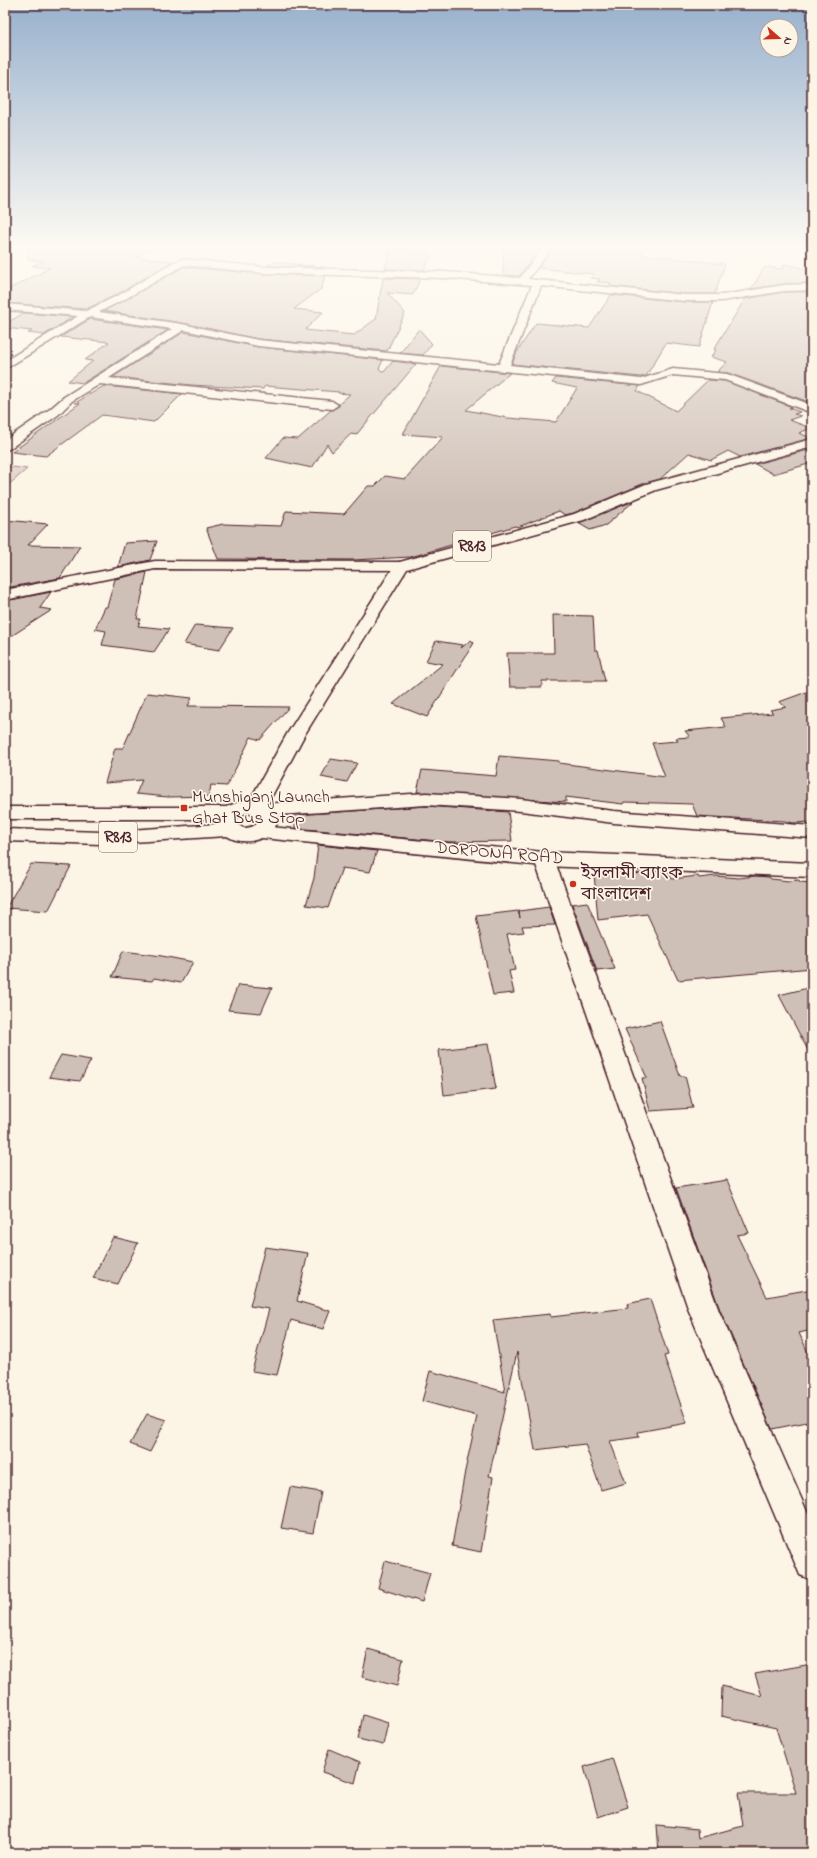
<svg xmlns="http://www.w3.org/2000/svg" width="817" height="1858" font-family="'Indie Flower','Noto Sans Bengali',sans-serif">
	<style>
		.green { fill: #e2d5ca; stroke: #967a7a }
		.building { fill: #cfc0b7; stroke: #4a1f2b }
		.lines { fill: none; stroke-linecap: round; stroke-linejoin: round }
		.street-casing { stroke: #4a1f2b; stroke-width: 3 }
		.secondary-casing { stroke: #4a1f2b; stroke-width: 3 }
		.primary-casing { stroke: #4a1f2b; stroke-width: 3 }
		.street { fill: #fcf5e5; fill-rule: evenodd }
		.secondary { fill: #fcf5e5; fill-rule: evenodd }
		.primary { fill: #fcf5e5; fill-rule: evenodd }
		.poi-dot { fill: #c8321e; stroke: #fcf5e5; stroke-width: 1.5 }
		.labels { text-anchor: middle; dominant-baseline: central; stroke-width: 3.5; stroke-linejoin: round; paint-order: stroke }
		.shield { fill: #fcf5e5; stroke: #7f5f63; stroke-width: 1 }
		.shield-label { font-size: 17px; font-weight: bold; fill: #4a1f2b }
		.poi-label { font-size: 18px; fill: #4a1f2b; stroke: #fcf5e5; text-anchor: start }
		.street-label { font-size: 18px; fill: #4a1f2b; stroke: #fcf5e5 }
	</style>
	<rect width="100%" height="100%" fill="#fcf5e5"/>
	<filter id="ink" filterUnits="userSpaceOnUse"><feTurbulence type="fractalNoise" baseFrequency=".025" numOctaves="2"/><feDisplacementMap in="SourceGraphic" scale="8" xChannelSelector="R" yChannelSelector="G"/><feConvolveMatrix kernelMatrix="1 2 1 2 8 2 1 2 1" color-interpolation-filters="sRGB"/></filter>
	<g filter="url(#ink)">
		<!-- green -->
		<path class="green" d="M5,466L27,469L5,488Z"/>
		<!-- building -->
		<path class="building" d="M29,245H157L137,257L173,261L118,294L86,309L5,303V291L50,268L32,266L44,261L28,260Z
			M504,245H543L519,276L503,275Z
			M555,245H649L640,254L725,264L715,294H685L609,286L611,283L597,282L600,279L590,278L594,274L538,268Z
			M390,249L429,252L427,256H431L424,270L385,269Z
			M273,262L324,267L266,266Z
			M784,264L812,270V283L784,284L751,289L765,267L783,269Z
			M184,267L263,274L325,276L321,289L294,309L323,312L305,330L354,335L376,319L383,278L420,279L413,295L387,293L405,313L387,351L258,339L182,323L104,311Z
			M784,292H812V401L809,402L728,373L717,372L727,362L711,357L716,350L714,349L745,299Z
			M611,295L685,302H713L699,347L666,343L646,376L641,377L512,364L517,352L536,323L589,328Z
			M24,313L73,317L44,335L28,333L32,331L5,328V324Z
			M90,319L168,330L83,383L68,381L93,361L85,360L109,342L61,337Z
			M419,329L432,344L423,355L400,353Z
			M184,332L258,347L383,360L379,369L384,372L393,361L416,364L356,435L351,434L332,452L327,444L312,468L266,458L283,438L298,439L331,410L339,406V404L350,394L338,393L339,392L265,386L263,389L192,385L113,377Z
			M441,366L510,373L466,410L508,418L556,422L577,388L552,383L556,378L640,386L637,391L676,411L708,380L725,381L792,407L789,408L800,412L794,414L801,416L789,420L811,428L799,433L811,438L740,457L728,451L711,460L689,453L660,479L645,483L574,513L565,515L559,511L518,527L515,526L411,557L353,560L218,559L206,528L223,524L281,526L286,511L344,514L368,486H375L385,476L405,479L443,437L403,434Z
			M104,386L182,394L154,422L102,415L46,456L12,452L80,403H75Z
			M812,449V463L773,474L755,464Z
			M634,501L606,525L590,530L578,523Z
			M5,520L48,524L28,545L80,546L60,578L5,588Z
			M157,541L150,560L118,567L125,543Z
			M147,572L137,619H141L138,626L169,629L154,652L102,645L106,631L95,629L105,607H107L115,579Z
			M51,592L40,608L52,610L5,640V601Z
			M553,615L593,616L595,650H598L605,681H542V687H510L507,653H554Z
			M195,625L233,628L219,650L184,644Z
			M471,640L474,643L427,717L393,704L443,664L426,661L436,641L463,645L461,648Z
			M812,690V822L793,823L785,821L697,816L692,804L624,802L623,804L566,797V802L417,792L422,770L496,776L499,756L559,761V763L665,777L652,743L678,741L676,738L690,737L685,731L726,727L721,718L773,713L770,710L786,707L779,702Z
			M147,693L192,698L188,706L289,707L260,740L251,737L227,786L211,785L209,796L168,797L136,794L142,780L105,783L115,748H123Z
			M331,759L357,763L347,782L321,777Z
			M426,806L508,812L512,841L449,842L295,828V815Z
			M318,845L377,851L370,872L342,868L328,908L306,905L314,878Z
			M31,864L71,866L48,911L6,908Z
			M653,872L669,873L672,879L698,876L699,878L716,876L739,878L755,876L769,877L771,879L789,881L799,880L800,882L812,883V968L678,980L647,914L598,920L594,873H622V875Z
			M587,902L615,969L597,971L572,904Z
			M549,907L555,925L522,926L524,932L507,934L515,970L509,971L514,993L493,995L476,916L518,911L520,918L519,911Z
			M123,951L162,956L193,962L181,983L154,978L152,981L112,977Z
			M238,985L272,988L261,1013L228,1010Z
			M812,987V1058L779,995Z
			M660,1021L680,1076H685L693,1108L650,1111L642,1078H647L625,1029Z
			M488,1044L496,1089L444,1095L439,1050Z
			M61,1055L91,1060L80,1081L49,1077Z
			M727,1180L749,1233L737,1235L767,1297L812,1289V1330L799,1333L812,1361V1421L772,1429L720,1310L676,1188Z
			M113,1237L138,1243L118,1284L93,1278Z
			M265,1247L308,1253L297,1301L330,1311L323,1329L291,1320L277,1375L252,1371L269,1309L250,1306Z
			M650,1299L668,1355L664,1356L687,1423L638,1432L639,1437L610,1441L626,1483L601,1490L585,1444L535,1450L517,1352L489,1476L493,1477L481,1552L452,1546L465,1471L477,1416L422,1401L430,1371L505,1392L493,1320L550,1314L551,1317L628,1308L627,1304Z
			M147,1414L166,1420L150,1452L130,1444Z
			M290,1487L321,1492L313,1533L281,1528Z
			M385,1561L430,1573L422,1602L378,1588Z
			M368,1649L403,1659L397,1686L362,1677Z
			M812,1664V1853H659L657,1825L697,1829L698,1838L743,1826L738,1793H796L776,1728L721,1716L722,1686L762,1696L755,1674Z
			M363,1715L388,1723L383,1745L358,1739Z
			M329,1749L360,1762L355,1783L322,1772Z
			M612,1758L628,1807L598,1817L584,1767Z"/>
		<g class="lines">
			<defs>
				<path id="street" d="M545,245H554L528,279L685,295H722L784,285L812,284V290L784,291L722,301H685L541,286L510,365L641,379L673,369L727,374L812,405V413L725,380L673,375L641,385L258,346L184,330L109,378L332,401L338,405L332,409L100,384L72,401L58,415L9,449L5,450V440L50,409L64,397L172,329L90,317L5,369V361L78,316L5,310V304L86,311L119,295L174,262L183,259L263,267L445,272L520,278ZM184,265L263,273L445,278L532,285L499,364L258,340L182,324L99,312L125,299Z
					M155,561L401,562L406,563L408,566L406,569L401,570L155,569L5,600V590Z
					M544,852L551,854L554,859L719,1311L812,1523V1580L800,1575L689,1311L534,859L537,854Z"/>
				<path id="secondary" d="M426,793L521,799L614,811L812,826V838L614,823L521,811L426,805L264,816L257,814L254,810L257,806L264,804Z
					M259,826L544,852L812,863V877L544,866L252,837L249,832L252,827Z"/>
				<path id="primary" d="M812,439V447L656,490L584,520L407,569L305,734L267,805L273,808L279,815C277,839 245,848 227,836L101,844L5,841V829L101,832L216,824L215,819H5V807H226L239,802L250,800L287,734L396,563L574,514L646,484ZM248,812L259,817C258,826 251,828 243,828L236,823L235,819Z"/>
			</defs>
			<!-- street casing -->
			<use href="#street" class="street-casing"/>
			<!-- secondary casing -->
			<use href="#secondary" class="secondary-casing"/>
			<!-- primary casing -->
			<use href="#primary" class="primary-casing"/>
			<!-- street -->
			<use href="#street" class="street"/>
			<!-- secondary -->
			<use href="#secondary" class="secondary"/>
			<!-- primary -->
			<use href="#primary" class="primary"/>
		</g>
	</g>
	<!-- sky -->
	<linearGradient id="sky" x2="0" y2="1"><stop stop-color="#98b1cd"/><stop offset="0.49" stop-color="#fefaf3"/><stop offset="1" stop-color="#fefaf3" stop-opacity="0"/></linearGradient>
	<rect width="817" height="505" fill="url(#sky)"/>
	<!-- markers -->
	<g class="poi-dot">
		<rect x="180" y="804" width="8" height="8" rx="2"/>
		<circle cx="573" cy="884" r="4"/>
	</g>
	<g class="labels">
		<!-- shield labels -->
		<g class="shield">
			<rect x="453" y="531" width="38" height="30" rx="3"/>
			<rect x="99" y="822" width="38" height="30" rx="3"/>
		</g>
		<g class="shield-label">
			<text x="472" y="546">R813</text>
			<text x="118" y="837">R813</text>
		</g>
		<!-- poi labels -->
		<g class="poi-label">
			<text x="192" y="798">Munshiganj Launch<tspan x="192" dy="21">Ghat Bus Stop</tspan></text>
			<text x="581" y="874">ইসলামী ব্যাংক<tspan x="581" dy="21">বাংলাদেশ</tspan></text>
		</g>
		<!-- street labels -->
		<g class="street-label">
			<text transform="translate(499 854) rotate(5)">DORPONA ROAD</text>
		</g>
	</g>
	<!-- margin -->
	<rect width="817" height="1858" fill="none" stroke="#fcf5e5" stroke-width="20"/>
	<rect x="10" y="10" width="797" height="1838" fill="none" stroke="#4a1f2b" stroke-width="1.5" filter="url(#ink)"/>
	<!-- north arrow -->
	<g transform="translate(779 38) rotate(110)"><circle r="19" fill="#fcf5e5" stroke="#b59f9b"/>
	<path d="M0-3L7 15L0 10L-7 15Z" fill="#c8321e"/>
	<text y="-6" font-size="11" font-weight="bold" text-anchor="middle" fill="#4a1f2b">N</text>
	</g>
</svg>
